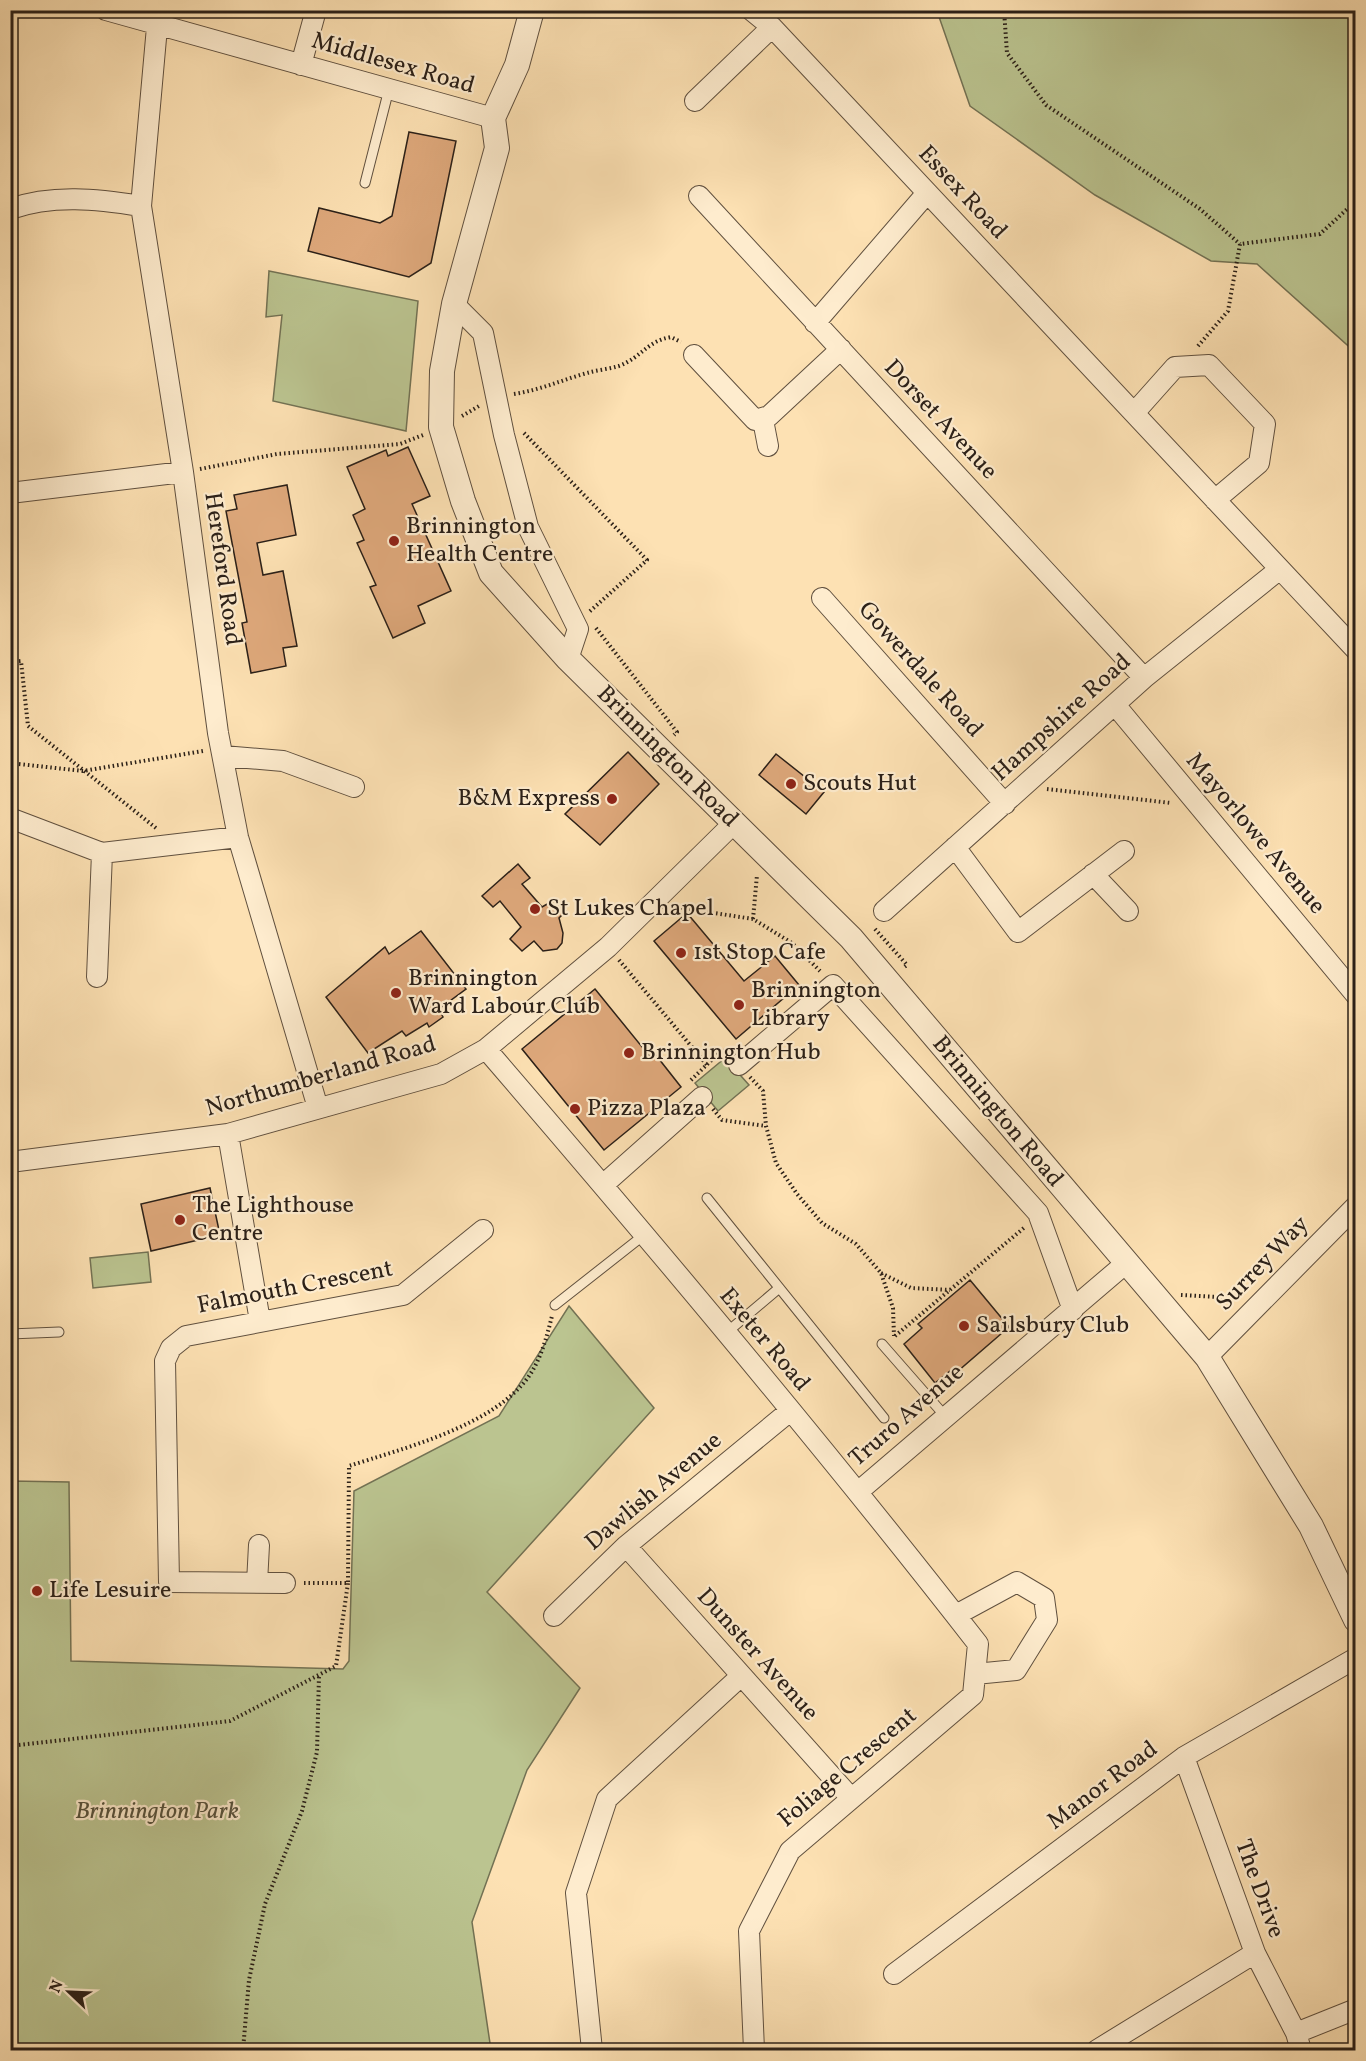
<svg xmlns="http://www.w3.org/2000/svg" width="1366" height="2061" font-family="Vollkorn,serif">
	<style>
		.green { fill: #bbc490; stroke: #737254; stroke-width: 1.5 }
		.building { fill: #dea87b; stroke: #2b2018; stroke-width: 1.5 }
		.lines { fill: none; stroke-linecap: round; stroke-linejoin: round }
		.service-casing { stroke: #60503f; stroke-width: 11 }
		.minor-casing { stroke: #60503f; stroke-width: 22 }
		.tertiary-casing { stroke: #60503f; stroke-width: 26 }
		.path { stroke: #2b2018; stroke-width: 4; stroke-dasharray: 1.5 3; stroke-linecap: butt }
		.service { stroke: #feecce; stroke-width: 9 }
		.minor { stroke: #feecce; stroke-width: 20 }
		.tertiary { stroke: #feecce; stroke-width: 24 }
		.poi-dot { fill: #8f2418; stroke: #feecce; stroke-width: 2 }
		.labels { text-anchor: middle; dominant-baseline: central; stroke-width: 4.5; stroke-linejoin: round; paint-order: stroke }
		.street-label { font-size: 24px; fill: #2b2018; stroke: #feecce }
		.poi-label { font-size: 24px; fill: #2b2018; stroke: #feecce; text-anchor: start }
		.park-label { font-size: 24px; font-style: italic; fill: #56513c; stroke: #feecce }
	</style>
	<rect width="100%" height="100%" fill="#fde1b3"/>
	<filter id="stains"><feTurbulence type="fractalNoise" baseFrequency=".00333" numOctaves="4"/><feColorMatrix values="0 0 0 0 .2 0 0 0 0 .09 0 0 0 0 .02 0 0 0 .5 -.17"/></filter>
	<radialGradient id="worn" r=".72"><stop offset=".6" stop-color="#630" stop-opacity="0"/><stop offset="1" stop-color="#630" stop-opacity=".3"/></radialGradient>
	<!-- green -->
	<path class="green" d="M937,11H1355V352L1257,264L1211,261L1095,195L970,106Z
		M269,271L418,301L406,431L273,401L282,315L266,317Z
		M725,1058L749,1085L718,1111L695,1083Z
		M148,1252L151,1282L93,1288L90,1258Z
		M569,1306L654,1408L487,1592L580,1688L527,1770L472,1922L491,2050H11V1481L69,1482L71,1661L343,1669L349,1661L354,1491L499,1416Z"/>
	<!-- building -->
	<path class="building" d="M409,132L456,141L431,263L409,277L308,251L319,208L380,223L392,216Z
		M408,447L430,496L412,504L451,591L418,606L425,623L393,638L370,587L376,585L357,543L364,540L353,515L365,509L347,467L386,450L388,456Z
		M287,485L296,535L257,543L263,575L283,571L297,646L283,648L286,666L251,673L242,623L247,622L226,511L237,509L234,495Z
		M628,752L659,784L600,845L565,814Z
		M776,754L824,792L806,814L759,775Z
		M518,864L530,878L522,884L542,907L556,899L566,911L559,918L563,933L562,943L557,949L543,951L534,941L522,951L510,939L521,927L500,901L493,907L482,896Z
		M687,913L744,981L775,956L799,985L736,1039L654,941Z
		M421,931L466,989L439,1009L443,1017L429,1027L427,1023L406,1036L402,1031L368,1053L326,997L385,947L389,954Z
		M595,989L651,1058L655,1054L681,1087L604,1150L522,1049Z
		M210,1188L220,1235L151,1251L141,1204Z
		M970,1280L1009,1327L958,1371L954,1368L935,1383L904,1344L922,1328L918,1324Z"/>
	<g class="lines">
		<defs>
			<path id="service" d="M365,183L389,89
				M707,1198L884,1418
				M555,1305L644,1235
				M726,1333L778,1289
				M10,1334L59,1332
				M882,1344L945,1416"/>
			<path id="minor" d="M106,10L493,118
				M751,10L772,27L1356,650
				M157,27L141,206L183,472L218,733L238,837L318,1108
				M301,65L316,10
				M695,101L772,27
				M699,196L1144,678
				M10,209C53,194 97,199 141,206
				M454,304L483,333L504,435L528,527L578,629L568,659
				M815,323L927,193
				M694,355L755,420L769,416L841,349
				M1134,413L1175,367L1209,365L1265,424L1259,463L1215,500
				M763,420L768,446
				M10,493L183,472
				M822,598L1005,804
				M1116,706L1356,995
				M223,756L283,761L354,787
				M10,818L102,853L238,837
				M955,847L1018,932L1124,851
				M1093,874L1128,911
				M884,911L1144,678L1280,569
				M97,977L102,853
				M486,1049C654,1244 820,1441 978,1644L973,1695L790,1851L749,1931L754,2050
				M739,1065L833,985L1038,1213L1073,1310
				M228,1134L260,1321
				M10,1162L228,1134L441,1074L486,1049L608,947L734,823
				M603,1185L702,1097
				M1207,1357L1356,1206
				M859,1491L1125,1264
				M626,1546L850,1797
				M257,1583L259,1545
				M285,1583L169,1582L165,1361L171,1348L186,1336L403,1295L483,1230
				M956,1615L1017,1582L1044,1598L1047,1620L1016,1670L975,1674
				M554,1616L626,1546L790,1411
				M1184,1757L1255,1953L1296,2033L1301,2050
				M894,1974L1184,1757L1356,1658
				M1296,2033L1356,2009
				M592,2050L576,1893L607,1799L740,1677
				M1097,2050L1255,1953"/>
			<path id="tertiary" d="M532,10L517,65L493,118L497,148L454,304L442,371L441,427L463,501L491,573L568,659L851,938L1207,1357L1311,1526L1356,1620"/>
		</defs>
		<!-- service casing -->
		<use href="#service" class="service-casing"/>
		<!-- minor casing -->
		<use href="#minor" class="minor-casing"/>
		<!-- tertiary casing -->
		<use href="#tertiary" class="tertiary-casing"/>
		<!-- path -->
		<path class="path" d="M1004,10L1007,53L1046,105L1200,209L1240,244
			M1198,346L1228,311L1240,244L1320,234L1356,201
			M514,394C540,390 562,380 587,373C597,370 609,369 619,366C642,357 647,341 671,337L681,342
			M462,416L479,406
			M524,433L647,560L589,612
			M200,469L277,454L400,444L423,435
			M596,628L677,732L674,735
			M10,662L21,661L28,726L156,828
			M10,763L83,771L203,751
			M1047,789L1171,803
			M676,907L753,919L792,943L820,971
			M753,919L757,875
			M875,929L907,965L903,968
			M619,960L707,1065
			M750,1077L763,1091L766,1126L776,1163L797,1194L822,1223L856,1244L881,1273L893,1308L894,1336
			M691,1080L723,1049L727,1052
			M713,1109L722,1120L766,1126
			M881,1273L911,1288L950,1290
			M1181,1295L1236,1298L1238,1300
			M895,1336L1025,1227
			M304,1583H348L349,1466C404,1448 494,1426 529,1376C541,1359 547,1336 552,1316
			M10,1746L230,1721L336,1666L348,1583
			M243,2050L249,1980L265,1904L302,1811L317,1752L319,1675"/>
		<!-- service -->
		<use href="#service" class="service"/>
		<!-- minor -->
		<use href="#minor" class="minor"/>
		<!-- tertiary -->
		<use href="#tertiary" class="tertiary"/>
	</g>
	<!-- markers -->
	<g class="poi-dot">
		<circle cx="394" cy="541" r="6"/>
		<circle cx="791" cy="784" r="6"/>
		<circle cx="612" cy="799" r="6"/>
		<circle cx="535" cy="909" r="6"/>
		<circle cx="681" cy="953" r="6"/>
		<circle cx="396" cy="993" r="6"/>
		<circle cx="739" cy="1005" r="6"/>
		<circle cx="629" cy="1053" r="6"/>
		<circle cx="575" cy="1109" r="6"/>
		<circle cx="180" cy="1220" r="6"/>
		<circle cx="964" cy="1326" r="6"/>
		<circle cx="37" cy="1591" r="6"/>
	</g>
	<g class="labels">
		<!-- street labels -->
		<g class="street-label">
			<text transform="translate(393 64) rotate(16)">Middlesex Road</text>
			<text transform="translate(962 193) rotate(47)">Essex Road</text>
			<text transform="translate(940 420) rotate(47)">Dorset Avenue</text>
			<text transform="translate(222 569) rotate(82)">Hereford Road</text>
			<text transform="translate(920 670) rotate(48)">Gowerdale Road</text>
			<text transform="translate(1062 718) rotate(-42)">Hampshire Road</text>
			<text transform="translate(667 757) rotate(45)">Brinnington Road</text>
			<text transform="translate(1255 834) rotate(50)">Mayorlowe Avenue</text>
			<text transform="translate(321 1077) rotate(-16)">Northumberland Road</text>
			<text transform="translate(997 1112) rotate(50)">Brinnington Road</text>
			<text transform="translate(1263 1264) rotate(-46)">Surrey Way</text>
			<text transform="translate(295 1288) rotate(-11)">Falmouth Crescent</text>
			<text transform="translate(764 1340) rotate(50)">Exeter Road</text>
			<text transform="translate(907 1416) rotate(-41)">Truro Avenue</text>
			<text transform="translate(654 1492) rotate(-40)">Dawlish Avenue</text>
			<text transform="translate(757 1655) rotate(48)">Dunster Avenue</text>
			<text transform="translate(848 1768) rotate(-40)">Foliage Crescent</text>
			<text transform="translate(1103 1786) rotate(-37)">Manor Road</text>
			<text transform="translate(1259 1889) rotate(70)">The Drive</text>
		</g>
		<!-- poi labels -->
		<g class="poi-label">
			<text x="406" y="527">Brinnington<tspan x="406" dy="28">Health Centre</tspan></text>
			<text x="803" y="784">Scouts Hut</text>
			<text x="600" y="799" text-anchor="end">B&amp;M Express</text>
			<text x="547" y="909">St Lukes Chapel</text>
			<text x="693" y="953">1st Stop Cafe</text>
			<text x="408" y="979">Brinnington<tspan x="408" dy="28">Ward Labour Club</tspan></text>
			<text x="751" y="991">Brinnington<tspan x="751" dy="28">Library</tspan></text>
			<text x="641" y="1053">Brinnington Hub</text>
			<text x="587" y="1109">Pizza Plaza</text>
			<text x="192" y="1206">The Lighthouse<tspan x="192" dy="28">Centre</tspan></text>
			<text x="976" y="1326">Sailsbury Club</text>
			<text x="49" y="1591">Life Lesuire</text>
		</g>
		<!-- park labels -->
		<g class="park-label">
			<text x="157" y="1812">Brinnington Park</text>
		</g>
	</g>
	<!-- margin -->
	<rect width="1366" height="2061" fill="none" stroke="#fde1b3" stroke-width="36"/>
	<rect x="12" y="12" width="1342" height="2037" fill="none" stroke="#2b2018" stroke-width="3"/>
	<rect x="18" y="18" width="1330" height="2025" fill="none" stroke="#2b2018" stroke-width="1.5"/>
	<!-- north arrow -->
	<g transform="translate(69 1992) rotate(293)" stroke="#feecce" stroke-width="4.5" paint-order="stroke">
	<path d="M0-4.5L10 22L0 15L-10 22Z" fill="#2b2018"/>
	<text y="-9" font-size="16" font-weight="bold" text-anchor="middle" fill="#2b2018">N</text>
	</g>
	<rect width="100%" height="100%" filter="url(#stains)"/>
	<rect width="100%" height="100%" fill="url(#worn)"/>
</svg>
